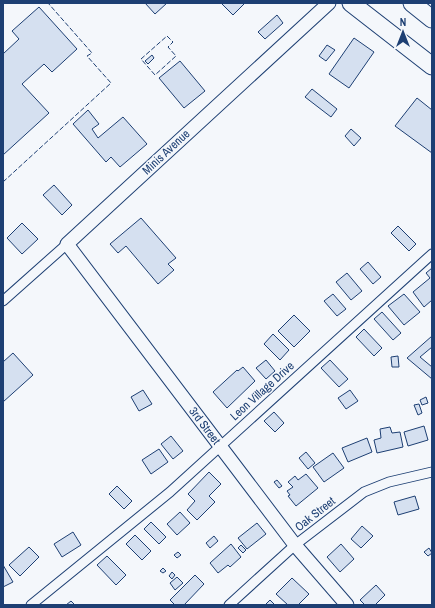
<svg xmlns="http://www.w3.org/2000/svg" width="435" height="608" font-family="'Archivo Narrow',sans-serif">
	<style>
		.building { fill: #d5e0f0; stroke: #1d3f73 }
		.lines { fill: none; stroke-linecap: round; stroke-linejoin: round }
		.street-casing { stroke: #1d3f73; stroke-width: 11 }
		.secondary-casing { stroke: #1d3f73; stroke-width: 15 }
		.highway-casing { stroke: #1d3f73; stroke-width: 19 }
		.street { stroke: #f4f7fb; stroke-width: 9 }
		.secondary { stroke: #f4f7fb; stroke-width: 13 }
		.highway { stroke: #f4f7fb; stroke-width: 17 }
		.fence { stroke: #1d3f73; stroke-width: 1; stroke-dasharray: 5 2; stroke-linecap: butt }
		.labels { text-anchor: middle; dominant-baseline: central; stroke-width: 3; stroke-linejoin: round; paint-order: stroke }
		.street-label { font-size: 12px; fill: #1d3f73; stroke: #f4f7fb }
	</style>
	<rect width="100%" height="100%" fill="#f4f7fb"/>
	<!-- building -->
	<path class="building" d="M145,3H167L155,14Z
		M221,3H245L233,15Z
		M39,7L77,49L52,72L44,64L22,84L49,113L3,155V54L19,39L12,31Z
		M277,15L283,23L265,39L258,32Z
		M354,38L374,52L349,88L329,74Z
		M327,45L335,50L326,61L319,56Z
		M152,55L154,58L148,64L145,61Z
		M180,61L205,91L184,108L159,78Z
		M312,89L337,109L331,117L305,97Z
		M417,98L432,110V153L395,126Z
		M88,110L99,124L92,129L98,138L123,117L147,144L120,167L111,157L106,162L73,124Z
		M351,129L361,138L354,146L345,136Z
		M54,185L72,205L62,215L43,195Z
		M141,218L176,258L168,264L174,270L158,284L126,246L118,253L110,244Z
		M22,223L38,239L22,254L7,238Z
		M398,226L416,244L409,251L391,233Z
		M368,262L381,277L373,284L360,269Z
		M432,268V300L424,307L413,292L430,278L426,273Z
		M347,273L362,291L351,300L336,282Z
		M333,294L346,309L337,316L324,301Z
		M404,294L420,312L404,325L388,306Z
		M382,312L401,333L393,340L374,319Z
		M294,315L310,331L294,347L278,331Z
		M364,329L382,348L374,356L356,337Z
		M273,334L289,350L280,360L264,344Z
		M432,336V347L420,357L432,367V379L407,358Z
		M13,353L33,375L3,402V362Z
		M398,356L399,367H392L391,357Z
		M266,360L275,371L266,379L256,368Z
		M330,360L348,379L339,387L321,368Z
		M243,367L255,381L227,408L213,392L237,370L238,371Z
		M143,390L152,404L139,411L131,397Z
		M350,390L358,401L346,409L338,398Z
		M426,397L428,403L422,405L420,400Z
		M419,404L422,413L418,415L414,405Z
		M274,412L284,423L275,432L264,421Z
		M424,426L428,440L408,446L404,432Z
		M390,427L392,433L400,432L403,447L377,453L374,440L381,438L380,429Z
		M171,436L183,451L173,459L161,444Z
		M367,438L372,452L348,462L342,448Z
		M159,449L168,462L151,474L142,460Z
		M306,452L315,463L308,469L299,458Z
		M333,453L344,468L324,482L313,467Z
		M209,472L221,484L209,496L215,502L197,520L187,510L195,501L188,494Z
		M306,474L318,488L296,506L288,496L290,495L287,491L293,487L288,482L295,476L298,480Z
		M277,480L282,486L279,488L274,482Z
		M117,486L132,501L124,509L109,494Z
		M415,496L419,509L398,515L394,502Z
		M180,512L190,523L177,535L167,524Z
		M151,522L166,537L159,544L144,529Z
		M257,523L266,534L247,549L238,538Z
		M362,526L373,536L361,548L351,539Z
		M73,532L81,545L62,557L54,544Z
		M135,535L151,551L142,560L126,544Z
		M214,536L218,541L210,548L206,543Z
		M231,544L241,557L230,567L228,565L218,573L210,563Z
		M341,544L354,559L340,572L327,557Z
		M241,545L246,550L243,553L238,548Z
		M29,547L39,557L20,576L9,565Z
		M429,548L432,553L428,556L424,552Z
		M178,552L181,555L177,558L174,555Z
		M107,556L126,575L116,585L97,565Z
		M3,565L13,582L3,587Z
		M163,568L166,571L163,573L160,571Z
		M172,572L175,575L172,579L169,576Z
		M195,575L204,584L184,605H175L170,600Z
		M177,577L183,583L175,590L170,583Z
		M292,578L309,594L298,605H288L276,594Z
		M376,585L385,595L375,605H365L360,600Z
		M270,600L275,605H265Z
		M71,601L75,605H66Z"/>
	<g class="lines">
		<defs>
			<path id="street" d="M3,301L67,244
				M31,605L170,492L432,254
				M229,605L295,545L364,492L389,482L432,472"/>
			<g id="secondary">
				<path id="s1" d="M329,3L67,244L295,545L347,605"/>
			</g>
			<path id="highway" d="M351,3L432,66
				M412,3L432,19"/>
		</defs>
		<!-- street casing -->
		<use href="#street" class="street-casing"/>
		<!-- secondary casing -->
		<use href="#secondary" class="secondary-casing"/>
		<!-- highway casing -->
		<use href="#highway" class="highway-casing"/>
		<!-- street -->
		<use href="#street" class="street"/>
		<!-- secondary -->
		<use href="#secondary" class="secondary"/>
		<!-- highway -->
		<use href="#highway" class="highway"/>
		<!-- fence -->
		<path class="fence" d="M167,36L173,42L168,47L176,56L155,75L141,59Z
			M3,182L111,83L87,56L92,53L48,3"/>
	</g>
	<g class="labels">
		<!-- street labels -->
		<g class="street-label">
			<text transform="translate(166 152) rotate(-43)">Minis Avenue</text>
			<text transform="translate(262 391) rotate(-42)">Leon Village Drive</text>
			<text stroke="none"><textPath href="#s1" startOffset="584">3rd Street</textPath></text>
			<text transform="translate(315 514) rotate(-38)">Oak Street</text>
		</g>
	</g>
	<!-- border -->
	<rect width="435" height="608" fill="none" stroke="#1d3f73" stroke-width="8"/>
	<!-- north arrow -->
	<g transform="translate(403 32)" stroke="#f4f7fb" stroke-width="3" paint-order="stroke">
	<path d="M0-3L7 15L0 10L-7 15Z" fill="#1d3f73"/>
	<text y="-6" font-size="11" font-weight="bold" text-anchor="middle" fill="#1d3f73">N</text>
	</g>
</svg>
